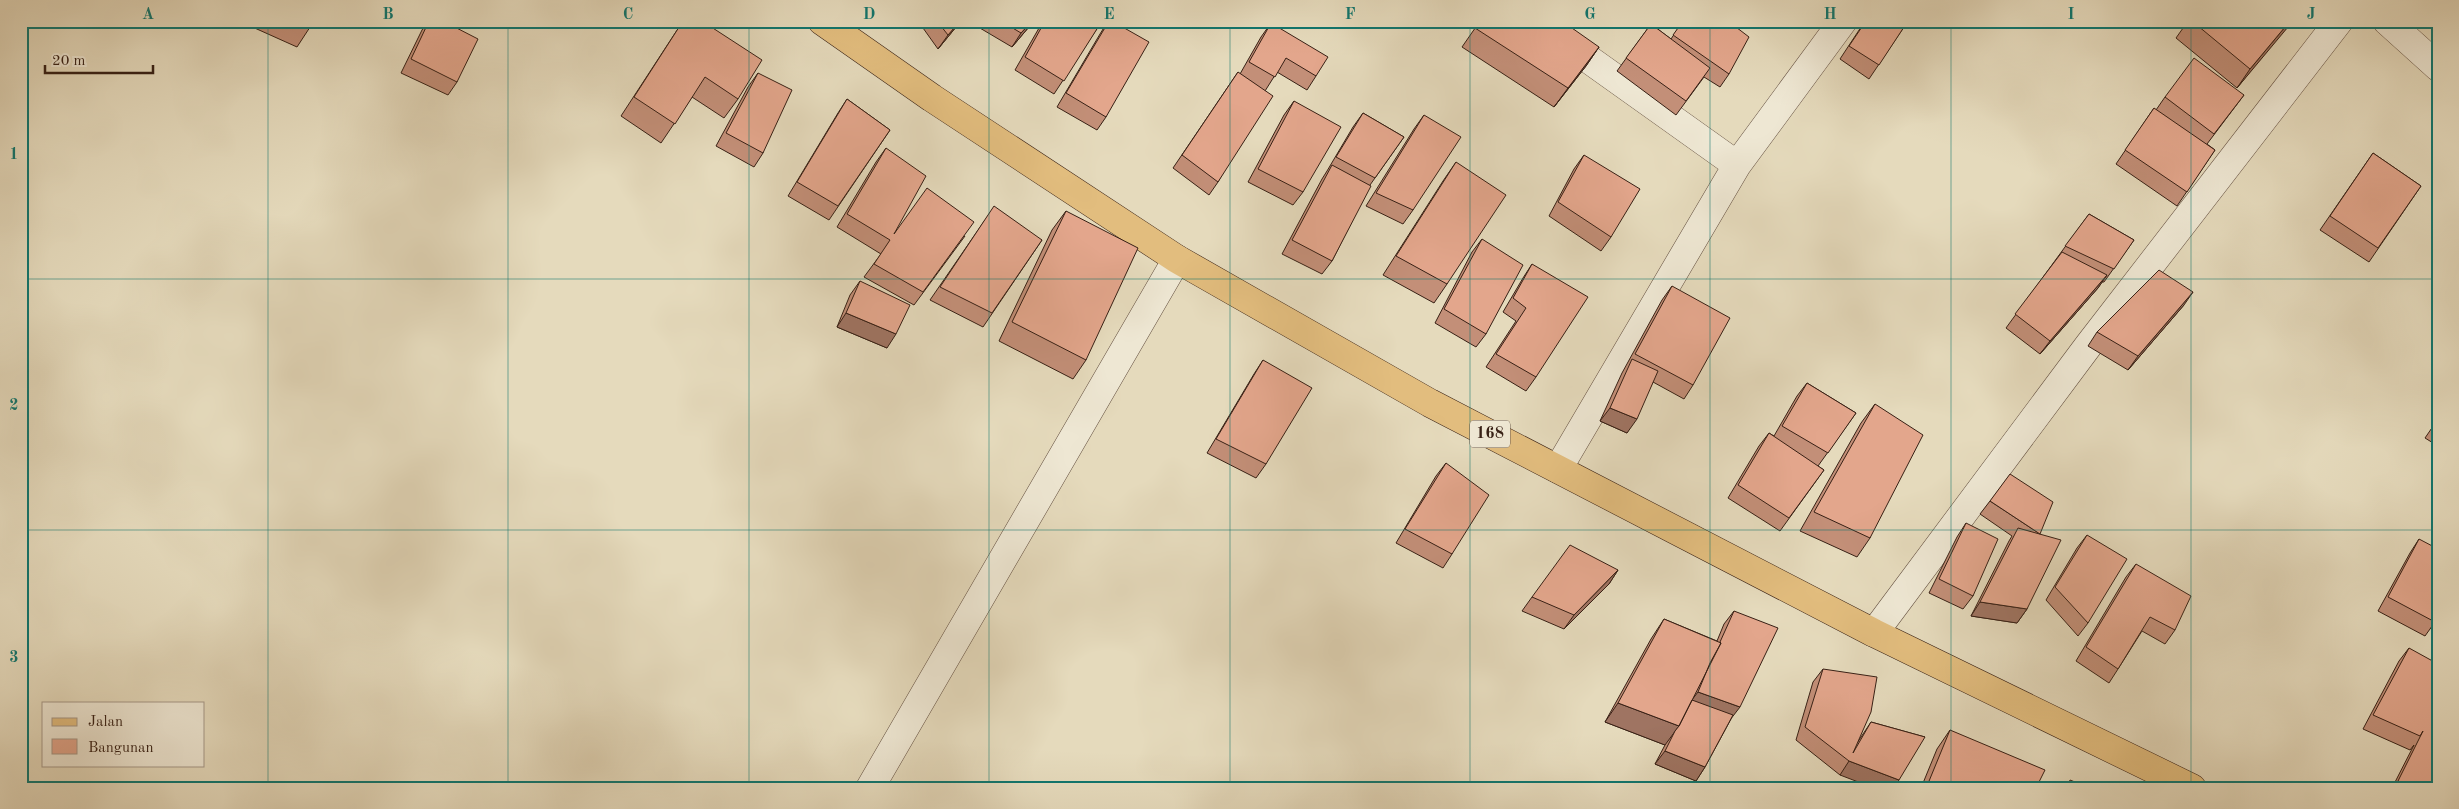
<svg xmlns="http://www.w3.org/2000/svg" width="2459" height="809" font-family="'Old Standard TT',serif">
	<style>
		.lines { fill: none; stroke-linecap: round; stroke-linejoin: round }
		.minor-casing { stroke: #624e3f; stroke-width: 29 }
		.major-casing { stroke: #372015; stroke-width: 29 }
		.minor { stroke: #eee7d3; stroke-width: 28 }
		.major { stroke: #e2bd7e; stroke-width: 28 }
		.wall { fill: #c38f78; stroke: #372015 }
		.shaded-wall { fill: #9f7462; stroke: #372015 }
		.building { fill: #e3a68c; stroke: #372015 }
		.grid { fill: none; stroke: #0f766e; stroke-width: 1; stroke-opacity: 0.55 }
		.labels { text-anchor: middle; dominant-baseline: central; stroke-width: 4; stroke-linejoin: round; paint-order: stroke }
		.shield { fill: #eee7d3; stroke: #6e5c4e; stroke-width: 1 }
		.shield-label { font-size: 16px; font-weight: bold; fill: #372015 }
		.neatline { fill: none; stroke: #0f766e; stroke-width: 2 }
		.grid-label { font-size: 16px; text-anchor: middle; font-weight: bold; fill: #0f766e }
	</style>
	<rect width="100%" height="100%" fill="#e5dabc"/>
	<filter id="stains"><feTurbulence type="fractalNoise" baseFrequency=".004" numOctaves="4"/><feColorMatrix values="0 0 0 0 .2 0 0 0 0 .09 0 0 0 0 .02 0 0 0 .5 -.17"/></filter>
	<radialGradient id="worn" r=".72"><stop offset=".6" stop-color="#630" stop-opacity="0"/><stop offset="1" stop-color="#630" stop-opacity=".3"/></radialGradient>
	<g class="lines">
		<defs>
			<path id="minor" d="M1535,21L1737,165
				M2387,21L2438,67
				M1558,469L1737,165L1843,21
				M1874,633L2088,346L2339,21
				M870,788L1177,259"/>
			<path id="major" d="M822,21L932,98L1177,259L1430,403L1874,633L2192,788"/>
		</defs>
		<!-- minor casing -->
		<use href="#minor" class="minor-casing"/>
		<!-- major casing -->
		<use href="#major" class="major-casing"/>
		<!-- minor -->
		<use href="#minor" class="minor"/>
		<!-- major -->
		<use href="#major" class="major"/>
	</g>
	<!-- wall -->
	<path class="wall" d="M239,21H314L297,47Z
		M428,21H443L457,82L448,95L401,73L422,30Z
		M683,21L738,99L724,118L692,97L661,143L621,116Z
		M918,21H961L938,49Z
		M968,21H1034L1012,47Z
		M1043,21H1102L1054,94L1015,70Z
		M1108,21L1106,117L1097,130L1057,107L1100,34Z
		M1480,21L1599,47L1586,66L1554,107L1462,47Z
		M1683,21L1729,74L1720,87L1704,77L1676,115L1617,71L1651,24L1671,39Z
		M1865,21L1904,27L1869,79L1840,59Z
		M2188,21H2291L2237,88L2176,38Z
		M2434,21H2438V31L2432,25Z
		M1271,23L1316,76L1307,90L1277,72L1265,91L1218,182L1209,195L1173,168L1238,72L1240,74L1261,37Z
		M758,73L763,153L754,167L716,146L748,87Z
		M2244,95L2207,144L2215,150L2177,206L2116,164L2154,108L2156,110L2165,97Z
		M847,99L890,130L829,220L788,196L838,113Z
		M1294,101L1303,192L1293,205L1248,182L1284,115Z
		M1363,113L1404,137L1370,185L1332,261L1322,274L1282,254L1322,179L1327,171L1353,127Z
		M1424,115L1413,210L1403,224L1366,206L1414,129Z
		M886,148L894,234L965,236L914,305L864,277L881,254L837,227L876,162Z
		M2373,153L2421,186L2369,262L2320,230Z
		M1584,155L1611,237L1601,251L1549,216L1574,169Z
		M1456,162L1447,284L1434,303L1383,275L1443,181Z
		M1066,211L1086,360L1073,379L999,341L1052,230Z
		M2089,214L2134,240L2104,282H2102L2098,288L2040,354L2006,328Z
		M985,220L1042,240L983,327L930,300Z
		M1482,239L1486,334L1476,347L1435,323L1472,252Z
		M1532,264L1536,377L1526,391L1486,367L1516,321L1503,312L1523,278Z
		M860,281L887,348L837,327L850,295Z
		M1672,286L1693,385L1684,399L1653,382L1627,433L1600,421L1622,373L1662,300Z
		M2184,305L2128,370L2088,346L2097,332Z
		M1263,360L1266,464L1256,478L1207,453L1254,374Z
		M1807,383L1856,413L1818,466L1824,470L1780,531L1728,498L1759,446L1769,433L1774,436L1797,396Z
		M1875,404L1870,538L1857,557L1800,531L1861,423Z
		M2438,419V446L2425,438Z
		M1446,463L1452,554L1443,568L1396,543L1436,476Z
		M1990,501L2040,534L2027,609L2017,623L1971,616L2009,541L2012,536L1980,514Z
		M1966,523L1973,596L1963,609L1929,593L1957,537Z
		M2087,535L2088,623L2078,636L2046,600L2077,548Z
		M2419,539L2435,622L2425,636L2378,611L2410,553Z
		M2136,564L2175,630L2165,644L2142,631L2118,669L2109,683L2076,661L2126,577Z
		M1618,570L1609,584L1564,629L1522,611L1532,597Z
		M1734,611L1731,719L1705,767L1696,781L1655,764L1665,745L1605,722L1651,639L1664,619L1717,641L1724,624Z
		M2409,648L2438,788H2392L2414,745L2410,750L2363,729L2399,661Z
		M1823,669L1857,743L1871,722L1925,737L1840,775L1796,740L1813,682Z
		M1950,730L2036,788H1921L1937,749Z"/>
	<!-- shaded-wall -->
	<path class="shaded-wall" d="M960,21H961L938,49L948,35Z
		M1032,21H1034L1012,47L1021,33Z
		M2290,21H2291L2288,27L2237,88L2250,69Z
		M1599,47L1586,66L1554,107L1568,88Z
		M2107,275L2098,288L2040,354L2050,341Z
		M2193,292L2184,305L2128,370L2138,356Z
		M846,313L896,334L887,348L837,327Z
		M1610,408L1637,419L1627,433L1600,421Z
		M1618,570L1609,584L1564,629L1574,615Z
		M1980,602L2027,609L2017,623L1971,616Z
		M1698,692L1740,707L1730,720L1688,705Z
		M1618,703L1679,726L1665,745L1605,722Z
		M1665,751L1705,767L1696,781L1655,764Z
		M1849,761L1899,780L1893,788H1874L1840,775Z"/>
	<!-- building -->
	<path class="building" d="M294,21H314L310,28Z
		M429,21H443L478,39L457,82L411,59Z
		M683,21H702L762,60L738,99L705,77L675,124L634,97Z
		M937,21H960L948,35Z
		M1001,21H1032L1021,33Z
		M1045,21H1102L1064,81L1025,57Z
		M1109,21H1112L1149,42L1106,117L1066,93Z
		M1480,21H1562L1599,47L1568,88L1475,28Z
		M1683,21H1728L1749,37L1729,74L1673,35Z
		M1866,21H1895L1904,27L1879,65L1849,46Z
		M2192,21H2290L2250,69Z
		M1271,23L1328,57L1316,76L1286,58L1275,77L1249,62Z
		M1651,24L1710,68L1686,101L1626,58Z
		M2194,58L2244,95L2214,134L2165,97Z
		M1238,72L1273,96L1218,182L1182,155Z
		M758,73L792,90L763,153L726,133Z
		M847,99L890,130L838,206L797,182Z
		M1294,101L1341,127L1303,192L1258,169Z
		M2154,108L2215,150L2187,192L2125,150Z
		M1363,113L1404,137L1375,178L1336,157Z
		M1424,115L1461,137L1413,210L1376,193Z
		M886,148L926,176L894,234L927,188L974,222L923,292L874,264L890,240L847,214Z
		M2373,153L2421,186L2378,248L2330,216Z
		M1584,155L1640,189L1611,237L1558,202Z
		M1456,162L1506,195L1447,284L1396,256Z
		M1332,165L1371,186L1332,261L1292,240Z
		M994,206L1042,240L992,313L940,287Z
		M1066,211L1138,248L1086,360L1012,322Z
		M2089,214L2134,240L2114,269L2065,246Z
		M1482,239L1523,265L1486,334L1444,309Z
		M2062,252L2107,275L2050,341L2015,314Z
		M1532,264L1588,297L1536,377L1496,354L1526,308L1513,298Z
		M2159,270L2193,292L2138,356L2097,332Z
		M860,281L910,305L896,334L846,313Z
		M1672,286L1730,318L1693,385L1635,354Z
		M1632,359L1658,371L1637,419L1610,408Z
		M1263,360L1312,388L1266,464L1216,439Z
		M1807,383L1856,413L1828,453L1782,426Z
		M1875,404L1923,435L1870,538L1814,512Z
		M2438,420V426L2435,424Z
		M1769,433L1824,470L1789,518L1738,485Z
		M1446,463L1489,495L1452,554L1405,529Z
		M2010,474L2053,502L2040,534L1990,501Z
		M1966,523L1998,539L1973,596L1939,579Z
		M2018,528L2061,540L2027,609L1980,602Z
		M2087,535L2127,559L2088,623L2055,587Z
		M2419,539L2438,549V616L2435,622L2388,597Z
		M1570,545L1618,570L1574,615L1532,597Z
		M2136,564L2191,596L2175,630L2150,617L2118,669L2086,647Z
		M1734,611L1778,628L1740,707L1698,692L1710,663L1721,643L1720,642Z
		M1664,619L1721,643L1679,726L1618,703Z
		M2409,648L2438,664V788H2413L2398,781L2423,731L2420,736L2373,715Z
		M1823,669L1877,677L1871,712L1853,753L1871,722L1925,737L1899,780L1849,761L1805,727Z
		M1692,700L1733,715L1705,767L1665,751L1675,731L1679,726Z
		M1950,730L2045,770L2036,788H1930L1927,786Z
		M2070,780L2090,788H2067Z"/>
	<!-- grid -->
	<path class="grid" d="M268,21V788M508,21V788M749,21V788M989,21V788M1230,21V788M1470,21V788M1710,21V788M1951,21V788M2191,21V788M21,279H2438M21,530H2438"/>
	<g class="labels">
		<!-- shield labels -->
		<rect class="shield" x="1470" y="420.5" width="40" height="27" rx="4"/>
		<g class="shield-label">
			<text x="1490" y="434">168</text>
		</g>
	</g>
	<!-- margin -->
	<rect width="2459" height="809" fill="none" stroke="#e5dabc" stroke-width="55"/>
	<!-- legend -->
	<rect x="42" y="702" width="162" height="65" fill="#eee7d3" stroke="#a59787"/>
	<rect x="52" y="718" width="25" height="8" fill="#e2bd7e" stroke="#a59787"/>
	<text x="88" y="726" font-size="15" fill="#372015">Jalan</text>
	<rect x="52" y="739" width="25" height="15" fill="#e3a68c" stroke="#a59787"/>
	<text x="88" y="752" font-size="15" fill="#372015">Bangunan</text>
	<!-- scale -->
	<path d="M45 65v8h108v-8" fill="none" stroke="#372015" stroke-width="2.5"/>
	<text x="52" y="65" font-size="15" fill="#372015" stroke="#eee7d3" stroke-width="4" paint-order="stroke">20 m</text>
	<rect x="28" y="28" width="2404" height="754" class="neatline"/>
	<g class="grid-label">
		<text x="148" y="19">A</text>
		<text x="388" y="19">B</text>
		<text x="628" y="19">C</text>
		<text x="869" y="19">D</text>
		<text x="1109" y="19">E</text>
		<text x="1350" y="19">F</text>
		<text x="1590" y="19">G</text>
		<text x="1830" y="19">H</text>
		<text x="2071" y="19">I</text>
		<text x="2311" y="19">J</text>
		<text x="14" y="159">1</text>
		<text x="14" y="410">2</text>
		<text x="14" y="662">3</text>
	</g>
	<rect width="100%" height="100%" filter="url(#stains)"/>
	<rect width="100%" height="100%" fill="url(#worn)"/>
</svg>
